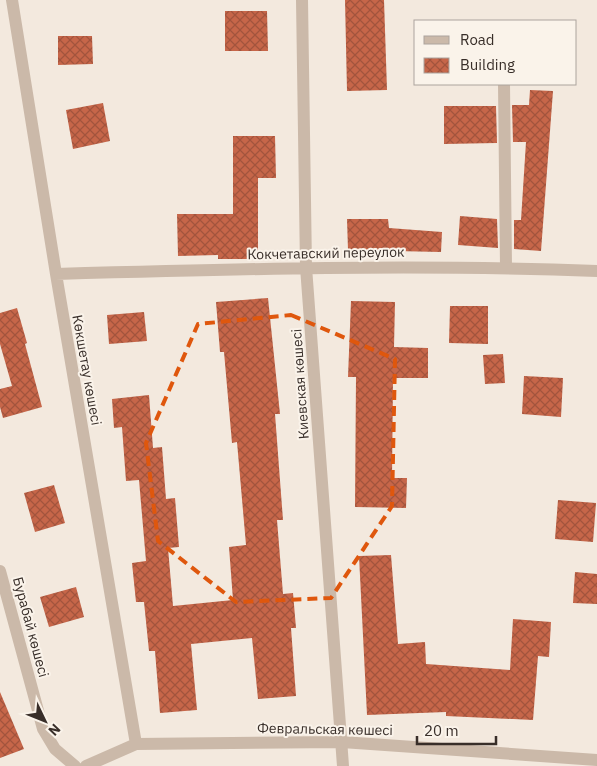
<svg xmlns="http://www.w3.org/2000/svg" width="597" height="766" font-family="'IBM Plex Sans',sans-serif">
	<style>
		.building { fill: url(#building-cross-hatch) }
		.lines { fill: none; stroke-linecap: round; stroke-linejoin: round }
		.lane { stroke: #cbb9a9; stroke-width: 12 }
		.street { stroke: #cbb9a9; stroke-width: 12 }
		.marked { fill: none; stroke: #df570d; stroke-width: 4; stroke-dasharray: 10 6; stroke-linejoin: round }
		.labels { text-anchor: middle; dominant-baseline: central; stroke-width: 4; stroke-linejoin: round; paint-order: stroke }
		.street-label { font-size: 14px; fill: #382e29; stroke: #faf3ea }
	</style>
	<defs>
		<pattern id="building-cross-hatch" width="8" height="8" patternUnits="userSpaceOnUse" patternTransform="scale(1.25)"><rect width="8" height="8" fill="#c66649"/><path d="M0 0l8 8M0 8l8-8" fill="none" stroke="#a2543d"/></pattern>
	</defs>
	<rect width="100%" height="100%" fill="#f3e9de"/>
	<!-- building -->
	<path class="building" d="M345,0H384L387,90L347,91Z
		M225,11H267L268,51H225Z
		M58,36H92L93,64L58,65Z
		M530,90L553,91L541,251L514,249V220H521L526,142H513L512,105H529Z
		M103,103L110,141L73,149L66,110Z
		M444,106H496L497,143L444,144Z
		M233,136H275L276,178H258V259H218V255L178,256L177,214H233Z
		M460,216L497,219L498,248L458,245Z
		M347,219H388L389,228L442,232L441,252L348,250Z
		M268,298L280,414H275L283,520H277L283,594L293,593L296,628H291L296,696L258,699L252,638L191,644L197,710L160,713L155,651H149L144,602H136L132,563L146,561L139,480L126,481L122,427L114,428L112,399L149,395L153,448L162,447L166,499L175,498L179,547L168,548L173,606L233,600L229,547L246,545L237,442L232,443L224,352H220L216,302Z
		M351,301L395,302L394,347L428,348V378H393L392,478H407L406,508L355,507L356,377H348Z
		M450,306H488V344L449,343Z
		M17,308L27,343L25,344L42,407L3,418L0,407V389L12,386L0,344V313Z
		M144,312L147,341L109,344L107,315Z
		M503,354L505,383L485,384L483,355Z
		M524,376L563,378L561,417L522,414Z
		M54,485L65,523L35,532L24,493Z
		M558,500L596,503L593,542L555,539Z
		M391,555L398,644L425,642L426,664L510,670L513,619L551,622L549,657L538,656L533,720L446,716V712L367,715L359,556Z
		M575,572L597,574V604L573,603Z
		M76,587L84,617L49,627L40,597Z
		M0,692L24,749L0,758Z"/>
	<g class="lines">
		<!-- lane -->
		<path class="lane" d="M504,84L506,267"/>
		<!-- street -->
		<path class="street" d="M12,0L56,274L136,744
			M302,0L306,267L343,766
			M56,274C236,269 416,264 597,271
			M0,571L43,729L55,749L75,766
			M86,766L136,744L342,742L597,760"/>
	</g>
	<!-- marked area -->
	<path class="marked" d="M291,315L395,359L392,506L331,598L236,602L158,541L146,443L198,324Z"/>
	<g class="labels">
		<!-- street labels -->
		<g class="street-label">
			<text transform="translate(326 253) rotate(-1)">Кокчетавский переулок</text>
			<text transform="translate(87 370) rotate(80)">Көкшетау көшесі</text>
			<text transform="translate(300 384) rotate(-94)">Киевская көшесі</text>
			<text transform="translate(31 627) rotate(75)">Бурабай көшесі</text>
			<text transform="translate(325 729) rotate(1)">Февральская көшесі</text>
		</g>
	</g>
	<!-- legend -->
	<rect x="414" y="20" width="162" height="65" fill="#faf3ea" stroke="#aca49d"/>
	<rect x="424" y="36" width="25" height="8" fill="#cbb9a9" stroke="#aca49d"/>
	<text x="460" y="45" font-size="15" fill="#382e29">Road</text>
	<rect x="424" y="58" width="25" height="15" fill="url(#building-cross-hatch)" stroke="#aca49d"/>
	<text x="460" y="70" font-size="15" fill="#382e29">Building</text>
	<!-- north arrow -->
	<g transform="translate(45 721) rotate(133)" stroke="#faf3ea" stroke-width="4" paint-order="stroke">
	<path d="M0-4L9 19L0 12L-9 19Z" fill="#382e29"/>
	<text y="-8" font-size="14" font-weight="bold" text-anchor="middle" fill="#382e29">N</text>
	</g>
	<!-- scale -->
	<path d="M417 736v8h79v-8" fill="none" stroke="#382e29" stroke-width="2.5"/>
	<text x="424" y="736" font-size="15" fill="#382e29" stroke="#faf3ea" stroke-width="4" paint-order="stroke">20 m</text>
</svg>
